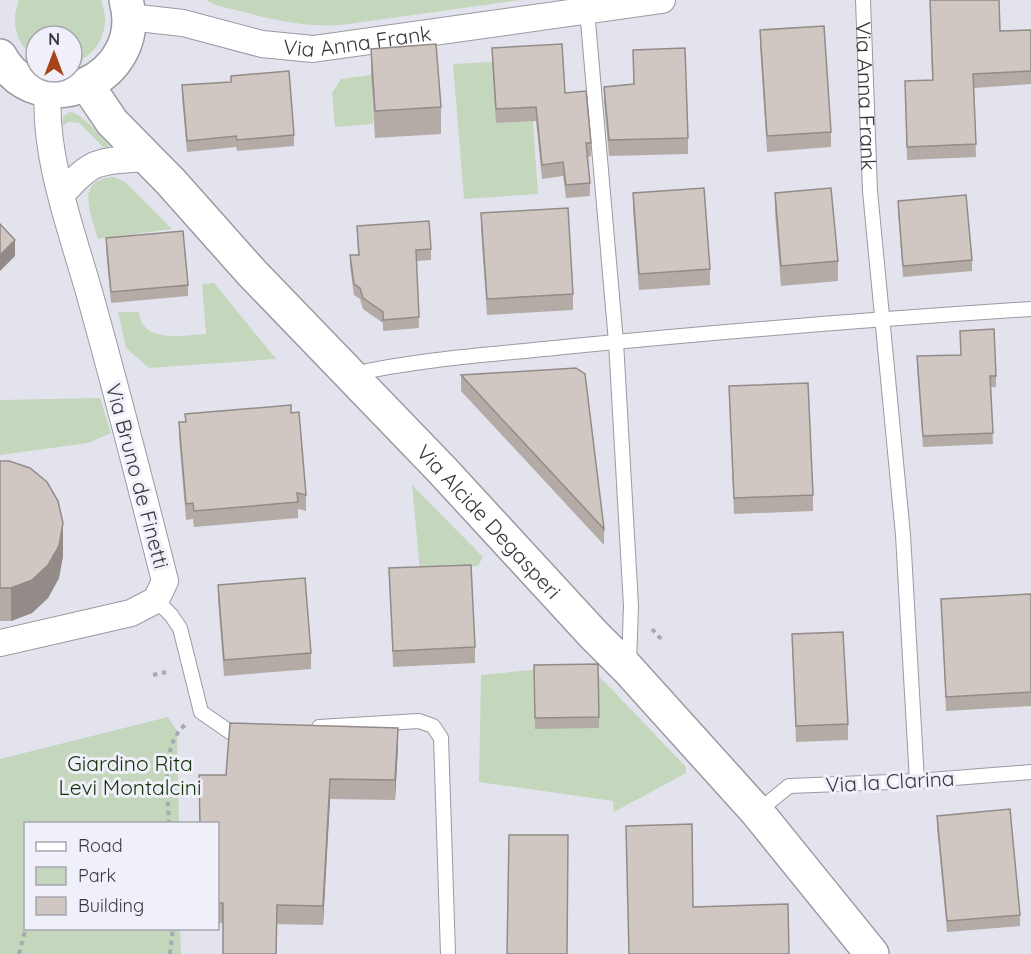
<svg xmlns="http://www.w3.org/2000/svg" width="1031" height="954" font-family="Quicksand,sans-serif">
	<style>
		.green { fill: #c4d7bd }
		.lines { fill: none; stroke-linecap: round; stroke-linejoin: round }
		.lane-casing { stroke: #9a9aa3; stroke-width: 16 }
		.street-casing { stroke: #9a9aa3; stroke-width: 28 }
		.secondary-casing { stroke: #9a9aa3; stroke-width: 36 }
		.path { stroke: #a9a9b1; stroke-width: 4; stroke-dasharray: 4.5 4.5; stroke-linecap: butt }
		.lane { stroke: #fff; stroke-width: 14 }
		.street { stroke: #fff; stroke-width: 26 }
		.secondary { stroke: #fff; stroke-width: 33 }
		.wall { fill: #b4aba7 }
		.shaded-wall { fill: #928b88 }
		.building { fill: #d1c7c2; stroke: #928b88; stroke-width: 1.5 }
		.labels { text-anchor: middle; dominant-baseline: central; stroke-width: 6; stroke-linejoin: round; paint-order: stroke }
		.street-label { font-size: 21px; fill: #37373b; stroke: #f0f0fa }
		.park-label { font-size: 21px; fill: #163207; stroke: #f0f0fa }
	</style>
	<rect width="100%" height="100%" fill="#e3e3ed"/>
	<!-- green -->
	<path class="green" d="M19,0H101C112,25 100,56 72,63V36H36V58C16,45 10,22 19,0Z
		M206,0H521L341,25C298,28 257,15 215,5Z
		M492,62L497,123L533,121L538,194L464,199L453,64Z
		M371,75L373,124L335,127L332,93L341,79Z
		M69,112C82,112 101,137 110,146L104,148L79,123L69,122L62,126L63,117Z
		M114,177L125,182L172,229L98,239C91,214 74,179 114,177Z
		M214,283L276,359L149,368L126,348L118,312H139C141,344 184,335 206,334L202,284Z
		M100,398L111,433L88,443L0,455V400Z
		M412,485L483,557L478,566L420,572Z
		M532,670L598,675L686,767V773L614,812L613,801L479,782L481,675Z
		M168,717L177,731L179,823L26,824V928L180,929L181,954H0V759Z"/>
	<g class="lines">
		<defs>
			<g id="lane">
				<path id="s1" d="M863,0L870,191L903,535L917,781"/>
				<path d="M587,10L616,342L631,606L629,663"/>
				<path d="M353,374C425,358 500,354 574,346C726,331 878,319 1031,309"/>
				<path d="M156,600L171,615L180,628L201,712L230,732L246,731"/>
				<path d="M319,727L419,721L433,726L441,738L448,954"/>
				<path d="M757,812L789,786L917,781L1031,772"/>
			</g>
			<g id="street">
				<path id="s2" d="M129,17L183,23L262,44L313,49L662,0"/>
				<path d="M62,194C71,184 82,171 95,165C110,159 131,159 148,158"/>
				<path d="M0,643L131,613L156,600L165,581C141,486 117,392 91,299C73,234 43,157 48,90"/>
			</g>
			<g id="secondary">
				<path d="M0,56C39,127 148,79 126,0"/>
				<path id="s3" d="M87,85L112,122L171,182L252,273L442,470L593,634L628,669L757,812L872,954"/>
			</g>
		</defs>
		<!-- lane casing -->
		<use href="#lane" class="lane-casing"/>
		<!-- street casing -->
		<use href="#street" class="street-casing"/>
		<!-- secondary casing -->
		<use href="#secondary" class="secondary-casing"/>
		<!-- path -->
		<path class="path" d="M652,629L662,640
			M153,675L166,672
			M169,824C168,793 160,746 185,725
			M19,954L26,927
			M170,954L173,928"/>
		<!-- lane -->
		<use href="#lane" class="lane"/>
		<!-- street -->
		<use href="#street" class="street"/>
		<!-- secondary -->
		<use href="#secondary" class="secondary"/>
	</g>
	<!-- wall -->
	<path class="wall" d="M930,0L1000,31L1031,30V84L974,88L976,157L907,160L905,81L932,80Z
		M760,30L831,132V147L767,152L760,46Z
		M492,48L565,93L591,143V156L588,157L590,183V196L566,198L563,176L542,179L536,121L496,123L492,62Z
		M371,49L441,107V134L375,138L371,75Z
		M633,50L688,138V154L609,156L604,103V87L633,84Z
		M182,85L294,135V146L237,151L236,147L187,152L182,97Z
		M633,193L710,269V285L639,290L633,209Z
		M775,193L838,261V281L781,286L775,213Z
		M898,201L972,260V271L903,277L898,212Z
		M481,213L573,294V310L487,315L481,229Z
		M357,226L431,249V260L416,261L419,328L383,331V323L363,309L360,299L354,295L350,266V255H358Z
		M106,238L188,285V296L111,303L106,249Z
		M960,331L996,376V387H991L993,444L923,447L917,367V356L961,355Z
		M461,375L604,529V545L461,391Z
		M729,386L813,495V511L734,514Z
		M291,413L306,495V511L298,509V518L194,527L193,519L186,520L179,438V422H185V414Z
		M0,461L63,556L59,578L48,598L32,613L11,621H0Z
		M389,568L475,647V663L393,667Z
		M218,585L311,653V669L224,676L218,601Z
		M1031,594V706L946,711L941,599Z
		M792,634L848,724V740L796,742Z
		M598,664L599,728L535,729L534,665Z
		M398,747L395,800L330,799L323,925L218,923V824L226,775Z
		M937,816L1020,915V926L947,932L937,827Z"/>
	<!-- shaded-wall -->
	<path class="shaded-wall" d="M15,240V256L0,271V255Z
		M63,523V556L59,578L48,598L32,613L11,621V588Z
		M398,728V747L395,800V780Z
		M330,779V799L323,925V906Z"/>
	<!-- building -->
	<path class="building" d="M930,0H999L1000,31L1031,30V71L973,74L976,144L907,147L905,81L933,80Z
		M824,26L831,132L767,136L760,30Z
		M436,44L441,107L375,111L371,49Z
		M562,44L565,93L586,91L591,143H586L590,183L566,185L563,162L542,165L536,107L496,109L492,48Z
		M685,48L688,138L609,140L604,87L634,84L633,50Z
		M289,71L294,135L237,140L236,136L187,141L182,85L231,82V76Z
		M704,188L710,269L639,274L633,193Z
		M831,188L838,261L781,266L775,193Z
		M966,195L972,260L903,266L898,201Z
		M568,208L573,294L487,299L481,213Z
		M429,221L431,249L416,250L419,317L383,320V312L363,298L360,288L354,284L350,255H359L357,226Z
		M0,224L15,240L0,255Z
		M183,231L188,285L111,292L106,238Z
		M994,329L996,376H990L993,433L923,436L917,356L961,355L960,331Z
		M576,368L585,374L604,529L461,375Z
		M808,383L813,495L734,498L729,386Z
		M291,405V413L299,412L306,495L297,493L298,502L194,511L193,503L186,504L179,422H186L185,414Z
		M0,461H9L30,468L47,482L58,501L63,523L59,546L48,565L32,580L11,588H0Z
		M471,565L475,647L393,651L389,568Z
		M305,578L311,653L224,660L218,585Z
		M1031,594V692L946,697L941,599Z
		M843,632L848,724L796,726L792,634Z
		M598,664L599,717L535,718L534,665Z
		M230,723L398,728L395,780L330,779L323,906L277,905L276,954H223V903H218V824H200L199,775H226Z
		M1010,809L1020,915L947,921L937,816Z
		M692,824L693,907L788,904L789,954H629L626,826Z
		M509,835H568L567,954H507Z"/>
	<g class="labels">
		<!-- street labels -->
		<g class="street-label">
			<text stroke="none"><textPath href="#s2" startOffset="232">Via Anna Frank</textPath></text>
			<text stroke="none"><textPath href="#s1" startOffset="96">Via Anna Frank</textPath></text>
			<text transform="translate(138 476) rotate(75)">Via Bruno de Finetti</text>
			<text stroke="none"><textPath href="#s3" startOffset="594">Via Alcide Degasperi</textPath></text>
			<text transform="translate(890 781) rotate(-3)">Via la Clarina</text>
		</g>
		<!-- park labels -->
		<g class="park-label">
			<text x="130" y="763">Giardino Rita<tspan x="130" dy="24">Levi Montalcini</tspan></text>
		</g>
	</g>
	<!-- legend -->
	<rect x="24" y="822" width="195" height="108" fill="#f0f0fa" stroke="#a6a6ae" stroke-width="1.5"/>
	<rect x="36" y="842" width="30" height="9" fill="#ffffff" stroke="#a6a6ae" stroke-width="1.5"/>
	<text x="78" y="852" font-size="18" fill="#37373b">Road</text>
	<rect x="36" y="867" width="30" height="18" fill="#c4d7bd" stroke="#a6a6ae" stroke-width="1.5"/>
	<text x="78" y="882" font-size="18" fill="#37373b">Park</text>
	<rect x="36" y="897" width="30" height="18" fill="#d1c7c2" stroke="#a6a6ae" stroke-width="1.5"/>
	<text x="78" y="912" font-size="18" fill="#37373b">Building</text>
	<!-- north arrow -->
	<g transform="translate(54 54)"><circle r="28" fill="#f0f0fa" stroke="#a6a6ae" stroke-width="1.5"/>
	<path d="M0-4.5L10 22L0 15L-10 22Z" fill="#a84317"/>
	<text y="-9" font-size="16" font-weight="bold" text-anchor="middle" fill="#37373b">N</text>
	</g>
</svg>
